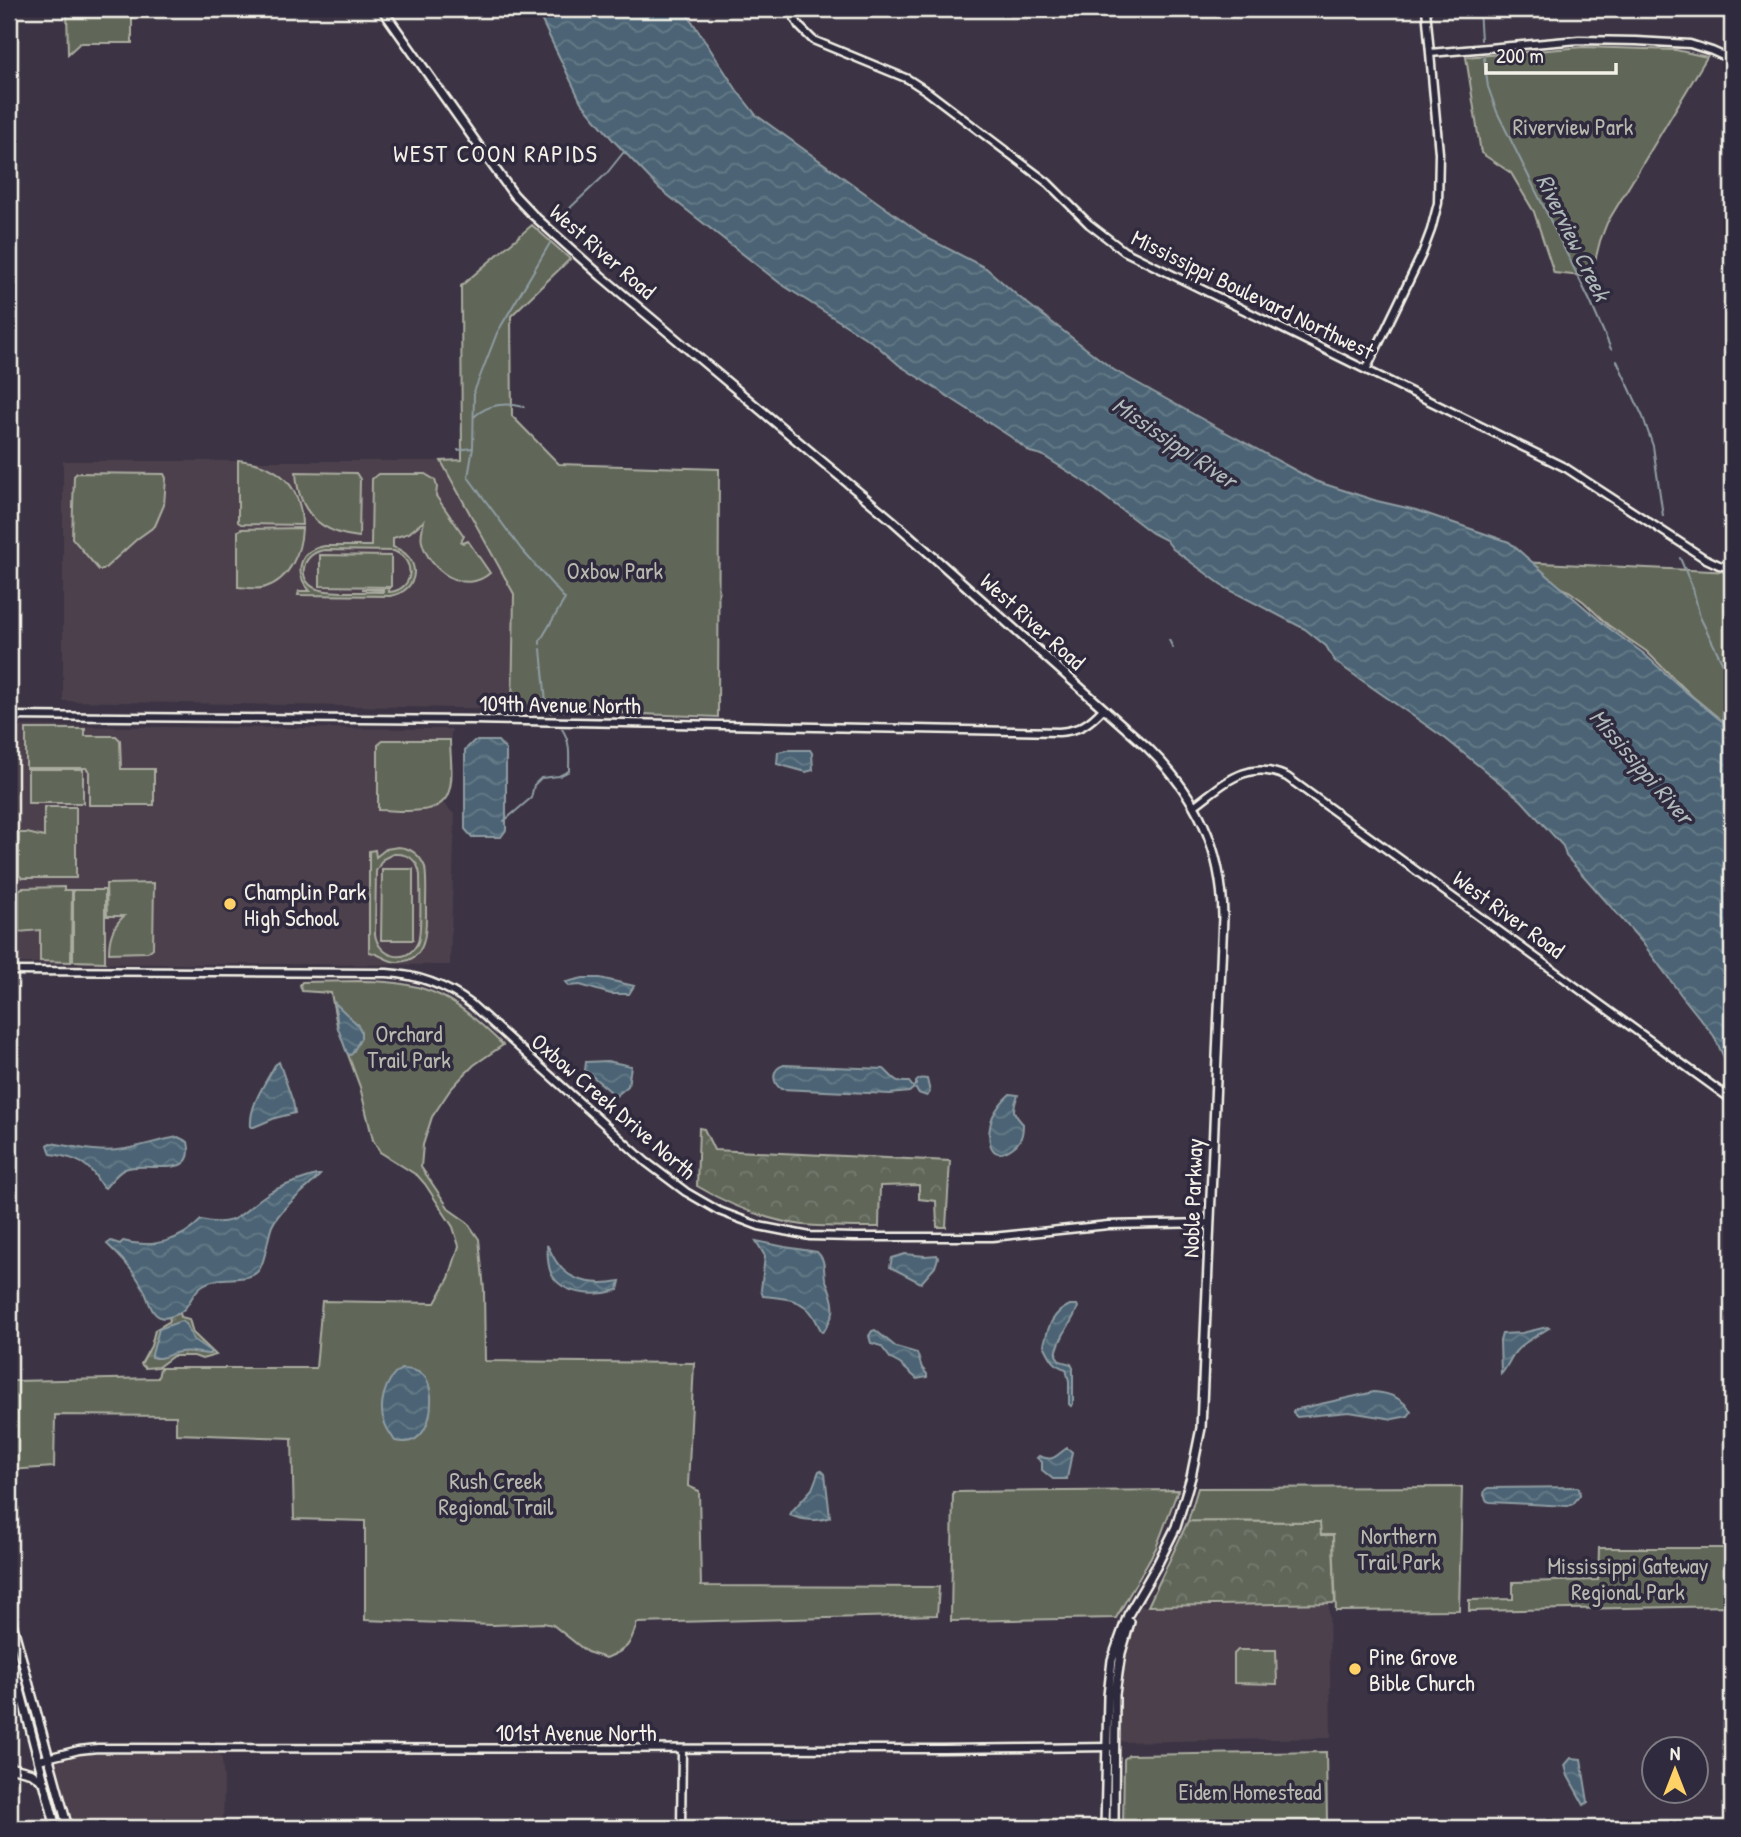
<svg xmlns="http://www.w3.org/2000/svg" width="1741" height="1837" font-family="'Patrick Hand',sans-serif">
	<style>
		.built { fill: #4c3f4c }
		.forest { fill: url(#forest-crowns); stroke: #aaaca0; stroke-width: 2 }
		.wetland { fill: url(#wetland-marsh); stroke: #aaaca0; stroke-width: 2 }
		.green { fill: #606659; stroke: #aaaca0; stroke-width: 2; fill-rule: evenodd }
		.water { fill: url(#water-waves); stroke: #8f9ca2; stroke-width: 2 }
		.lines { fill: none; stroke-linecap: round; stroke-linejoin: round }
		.stream { stroke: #8f9ca2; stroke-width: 2 }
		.tertiary-casing { stroke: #f4f1e8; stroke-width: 11 }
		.secondary-casing { stroke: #f4f1e8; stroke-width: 12 }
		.tertiary { stroke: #2f2a3d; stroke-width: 6 }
		.secondary { stroke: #2f2a3d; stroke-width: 7 }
		.poi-dot { fill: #ffd166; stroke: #2f2a3d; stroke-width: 2.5 }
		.labels { text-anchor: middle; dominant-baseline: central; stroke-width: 7; stroke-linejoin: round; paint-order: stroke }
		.park-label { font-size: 23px; fill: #b9b9af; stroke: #2f2a3d }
		.street-label { font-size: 23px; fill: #f4f1e8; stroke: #2f2a3d }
		.poi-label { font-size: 23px; fill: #f4f1e8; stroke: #2f2a3d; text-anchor: start }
		.neighbourhood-label { font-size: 24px; letter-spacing: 2px; fill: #f4f1e8; stroke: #2f2a3d }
		.water-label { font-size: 24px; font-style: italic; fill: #b0b9ba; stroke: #2f2a3d }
	</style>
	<defs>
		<pattern id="forest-crowns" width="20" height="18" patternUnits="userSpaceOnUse" patternTransform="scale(1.75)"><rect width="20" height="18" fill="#606659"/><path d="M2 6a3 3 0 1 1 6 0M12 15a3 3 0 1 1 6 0" fill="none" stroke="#777c71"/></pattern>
		<pattern id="wetland-marsh" width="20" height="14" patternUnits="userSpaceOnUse" patternTransform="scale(1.75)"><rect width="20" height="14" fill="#606659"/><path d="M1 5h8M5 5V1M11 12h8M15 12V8" fill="none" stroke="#777c71"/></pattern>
		<pattern id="water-waves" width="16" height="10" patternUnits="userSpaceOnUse" patternTransform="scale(1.75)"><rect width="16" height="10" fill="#4b6474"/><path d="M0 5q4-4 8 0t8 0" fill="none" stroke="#667b88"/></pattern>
	</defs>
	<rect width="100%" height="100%" fill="#3c3444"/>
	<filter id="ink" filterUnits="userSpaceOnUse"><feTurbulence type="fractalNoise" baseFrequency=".0143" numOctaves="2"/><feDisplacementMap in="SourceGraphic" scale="14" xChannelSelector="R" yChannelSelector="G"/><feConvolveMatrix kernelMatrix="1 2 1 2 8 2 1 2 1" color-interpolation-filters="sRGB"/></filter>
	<g filter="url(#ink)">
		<!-- built -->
		<path class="built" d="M63,461H441L514,594L512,709L63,701Z
			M9,726L451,729L452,731L451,733L450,790L443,803L455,815L450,965L9,963Z
			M1329,1604L1331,1738L1123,1742L1119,1738L1116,1732L1119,1682L1125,1646L1140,1606Z
			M105,1753L220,1754L222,1760L224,1779L223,1828H73L56,1769L57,1762L61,1759L79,1755Z"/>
		<!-- forest -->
		<path class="forest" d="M699,1128L704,1129L714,1150L950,1161L946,1227H937L936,1201L919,1199V1185L880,1186L879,1227C854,1227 828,1227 803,1225C765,1220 729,1205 697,1186Z
			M1188,1521L1320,1522L1333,1535L1335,1603L1148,1606Z"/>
		<!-- wetland -->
		<path class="wetland" d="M180,1313L181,1317L189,1319L193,1333L216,1355L202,1359L194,1356H173L158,1367L145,1368L141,1364L151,1346L155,1330L170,1321L169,1317Z"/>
		<!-- green -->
		<path class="green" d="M67,9H132V43H80L68,54Z
			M1583,47L1676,50L1707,57L1607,223L1600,241L1591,277L1554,273L1534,212L1511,173L1481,153L1466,57Z
			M532,225L570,259L511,316L512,416L559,464L719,469L718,717L512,709L514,594L441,461L462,460L461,286Z
			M238,460C278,464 301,484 302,525L241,524L238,522Z
			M296,472L356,473L360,479L359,537C320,533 298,512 296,472Z
			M77,473L164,474L166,478L164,505L155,526L137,539L103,570H99L72,538L74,476Z
			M378,474H425L435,480L437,487L436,496L464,536L461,542L463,543L468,541L490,573C464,596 429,570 422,542C420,535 423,527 424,521L409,533L393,538V547C422,556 421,591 390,596L298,595L299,591H310C293,572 299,550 325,546H371L372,479ZM325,550L394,551C417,561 414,590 389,592V588L362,589L383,590V592C364,591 339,594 321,590C296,585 299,553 325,550Z
			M302,528C301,552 290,579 266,587C258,590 246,588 238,587V531L241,529Z
			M320,555L391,556V587L320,586Z
			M1519,562L1732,572V729L1692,696L1646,651L1608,625L1584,602L1569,591L1539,577Z
			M26,729H85V736H116L120,740L121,769H154V805H89V771L86,768H26Z
			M384,740H450C450,756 454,776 449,791C442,818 399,810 378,810V745Z
			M28,769H83V803H28Z
			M44,807H76V878H22L19,875V833H27L44,837Z
			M398,847C411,848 420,855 425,867C427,880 426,893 426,906C426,927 429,960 399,962C387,963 380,953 369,952V851L375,850L376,857L386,849ZM393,854C408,853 418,860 420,875C420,889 422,931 418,942C408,966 378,957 375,934L376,871L383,859Z
			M382,869H413V940H381Z
			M154,883L153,948L148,952L109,953C109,937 113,926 124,916H107L106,884Z
			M64,887V890H72L71,962L40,961V930L19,932V890L22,888Z
			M73,890H105V962L73,961Z
			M363,981C432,981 455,999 503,1045L474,1065L462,1077L450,1090L432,1117L423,1145L421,1167L450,1210L467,1222L479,1239L484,1290L485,1361L694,1363L688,1486L699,1491L701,1586L939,1587L937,1615L637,1623C630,1646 628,1649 606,1658L587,1652L553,1625L543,1623L493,1625L365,1620V1521L294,1519L292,1438L176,1434V1416L55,1415L54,1467L9,1470V1435L14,1434L13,1381L158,1378L160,1368H316L322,1301L435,1303L449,1278L459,1246L453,1227L425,1184L418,1176L380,1152L373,1140L360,1087L337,1025L331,993L302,991L300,985L302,982Z
			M1462,1487L1459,1610L1336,1611L1333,1535H1321L1320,1522L1188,1521L1198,1488Z
			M1178,1490L1156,1548L1116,1618L951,1621L953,1492Z
			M1599,1548H1732V1606L1469,1611V1600L1513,1599V1582L1598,1580Z
			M1238,1650H1276L1277,1684L1234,1683V1654Z
			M1326,1752L1327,1822L1334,1823V1828H1123L1124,1759L1129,1755Z"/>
		<!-- water -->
		<path class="water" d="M537,9H684L738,92L756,115L929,239L986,268L1019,297L1114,370L1229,434L1315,481L1377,501L1416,510L1509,542L1606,626L1643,653L1685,691L1723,722L1732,733V1069L1727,1064L1714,1036L1682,996L1642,942L1566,856L1563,846L1521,800L1446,739L1340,665L1335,661L1326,646L1305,629L1226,588L1173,549L1166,540L1152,533L1088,484L1042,455L1030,452L1011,437L899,365L875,344L781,284L660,189L613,140L581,102L541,19Z
			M474,741H498L506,750V830L501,837H472L465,829V750Z
			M787,750H810L812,753L813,770L806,772L777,764L778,752Z
			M583,978H600L634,986L629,994H611L580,985L569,986L566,982Z
			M335,1003L357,1024L361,1031V1038L352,1054L350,1055L347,1053L338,1028Z
			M607,1061L631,1066L628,1086L616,1096L585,1070L586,1062Z
			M279,1062L293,1102L295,1113L275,1118L254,1127H251C249,1105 265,1084 275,1065Z
			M784,1065L884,1069C894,1078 894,1083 909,1082L913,1087L916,1085V1082C919,1078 922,1078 927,1079L930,1092L927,1096L918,1093L916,1089L914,1088L909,1092L890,1094L781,1089C772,1082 771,1069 784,1065Z
			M1010,1094L1018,1095C1012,1111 1012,1112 1023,1124C1023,1135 1021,1142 1012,1148C987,1166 986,1132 993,1116C997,1108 1003,1100 1010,1094Z
			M178,1137L188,1142C197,1182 147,1160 125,1169C116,1173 112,1181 105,1188C98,1184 99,1180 94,1174C83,1159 67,1157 51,1154L48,1145L50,1143C73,1146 94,1153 118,1150C138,1148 158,1140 178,1137Z
			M316,1175H320C305,1192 282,1205 272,1226C267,1238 266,1262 258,1271C246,1284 221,1273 203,1285C190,1293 190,1310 175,1315C170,1317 164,1319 160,1317C151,1314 148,1298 144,1290C136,1273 121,1257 107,1244L111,1241L120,1244L123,1241C151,1249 181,1241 201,1220C239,1229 241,1210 269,1193C280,1186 303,1179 316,1175Z
			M756,1241L785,1247L817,1252C826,1260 823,1267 825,1278C826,1281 828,1285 829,1288C836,1309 835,1313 824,1331L822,1332C819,1327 817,1322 814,1317C803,1298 783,1298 763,1296L761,1290L765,1256Z
			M547,1245C551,1251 553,1258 558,1264C572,1284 599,1285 620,1281L618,1290C598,1296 567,1296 554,1278C547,1269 548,1255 547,1245Z
			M905,1254L925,1256L937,1255L938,1258L935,1267L921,1283L890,1267L892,1258Z
			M1070,1305H1077L1078,1307C1072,1324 1059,1336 1056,1355L1060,1361L1071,1364L1073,1368V1404L1071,1406L1069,1404V1381L1066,1369C1053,1366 1050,1356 1044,1345C1048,1327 1052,1313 1070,1305Z
			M181,1321L186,1324L193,1339L210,1351V1354C200,1354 190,1350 180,1352C170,1353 161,1361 152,1357V1354L159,1329Z
			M1547,1327L1549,1328C1538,1335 1525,1341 1516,1351C1510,1358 1507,1368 1501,1374L1500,1341L1502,1334L1522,1333Z
			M875,1330L896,1347L917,1353L922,1368L927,1374V1377L917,1379L900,1364L891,1359L881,1346L871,1343L869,1336L872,1331Z
			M401,1369C409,1369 417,1370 423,1375C429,1380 430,1389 431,1396C432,1419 424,1448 395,1441C392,1436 388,1431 386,1426C377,1408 384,1380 401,1369Z
			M1374,1392C1389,1393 1403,1398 1411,1412L1408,1416L1393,1419L1349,1412L1297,1417L1293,1413V1411L1298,1409Z
			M1067,1448L1072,1452L1067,1479H1053L1042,1470V1462L1037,1458L1039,1456C1054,1462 1055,1456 1067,1448Z
			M821,1470L825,1474L830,1517C819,1522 801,1520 790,1515L792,1511L812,1489L819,1471Z
			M1577,1487L1579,1488L1580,1495L1573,1504L1568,1506L1490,1502L1487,1501L1484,1495L1485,1490L1488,1488Z
			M1571,1758L1581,1759L1588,1802L1584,1805L1568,1776L1565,1765Z"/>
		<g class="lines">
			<!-- stream -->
			<path class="stream" d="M1479,9L1481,40
				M1484,58L1488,87L1497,112L1590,301L1611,349
				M561,227L571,207L607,173L623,153L626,152
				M1617,361L1643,417L1653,446L1663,516
				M474,417C487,404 507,402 524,407
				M458,450L472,448
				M1680,558L1693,589L1700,617L1731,680V690L1723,711V724
				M1169,640L1173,648
				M540,644V641L565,599L521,549L468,477L473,448L474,392L497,333L550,243
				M541,649L546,703L552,713
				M555,717L556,718
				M504,821L531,798L534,785L541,778L559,776L569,771C569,756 571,742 562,729"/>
			<defs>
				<path id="tertiary" d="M790,9L799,26L813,40L908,79L928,92L1048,183L1089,224L1124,251L1566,468L1704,558L1719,565L1732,568
					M1430,53L1579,40L1636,41L1690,44L1712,51L1732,60
					M1366,370L1422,254L1431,230L1438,203L1439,153L1426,9
					M9,716L474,720L1059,732C1079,731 1090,723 1103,709
					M1194,806C1224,784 1247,758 1287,777L1732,1100
					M9,971L387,973C419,975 446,985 471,1004L646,1162L686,1192L719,1211L759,1226L810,1236L855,1237H992L1108,1225L1209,1223
					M39,1760L79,1750L98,1748L942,1749L1110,1747
					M681,1828L682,1749"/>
				<path id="secondary" d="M382,9L488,159L514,195L533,215L601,276L893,521L1148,748C1197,796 1222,848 1223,917L1201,1428L1191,1477L1176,1527L1156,1567L1128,1615L1112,1660L1108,1696L1105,1828
					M9,1612L68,1828
					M9,1647L56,1828
					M13,1768L32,1773L45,1783
					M1114,1828L1115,1694L1121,1653L1130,1622"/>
			</defs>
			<!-- tertiary casing -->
			<use href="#tertiary" class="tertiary-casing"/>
			<!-- secondary casing -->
			<use href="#secondary" class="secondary-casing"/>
			<!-- tertiary -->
			<use href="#tertiary" class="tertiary"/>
			<!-- secondary -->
			<use href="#secondary" class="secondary"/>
		</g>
	</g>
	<!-- markers -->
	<g class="poi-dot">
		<circle cx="230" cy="904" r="7"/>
		<circle cx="1355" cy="1669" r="7"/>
	</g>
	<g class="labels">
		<!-- park labels -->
		<g class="park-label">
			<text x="1573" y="126">Riverview Park</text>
			<text x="615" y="570">Oxbow Park</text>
			<text x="409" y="1033">Orchard<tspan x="409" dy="26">Trail Park</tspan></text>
			<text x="496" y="1480">Rush Creek<tspan x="496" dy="26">Regional Trail</tspan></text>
			<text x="1399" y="1535">Northern<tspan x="1399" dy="26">Trail Park</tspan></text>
			<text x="1628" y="1565">Mississippi Gateway<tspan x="1628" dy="26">Regional Park</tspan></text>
			<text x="1250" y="1791">Eidem Homestead</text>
		</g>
		<!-- street labels -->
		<g class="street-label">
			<text transform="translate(603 251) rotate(41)">West River Road</text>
			<text transform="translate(1253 294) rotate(26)">Mississippi Boulevard Northwest</text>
			<text transform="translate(1033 621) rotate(42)">West River Road</text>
			<text transform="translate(560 704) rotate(1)">109th Avenue North</text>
			<text transform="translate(1509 914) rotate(36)">West River Road</text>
			<text transform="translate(614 1106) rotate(41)">Oxbow Creek Drive North</text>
			<text transform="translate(1192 1198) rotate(-88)">Noble Parkway</text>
			<text x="576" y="1732">101st Avenue North</text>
		</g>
		<!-- poi labels -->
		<g class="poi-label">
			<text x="244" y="891">Champlin Park<tspan x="244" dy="26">High School</tspan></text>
			<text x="1369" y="1656">Pine Grove<tspan x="1369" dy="26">Bible Church</tspan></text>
		</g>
		<!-- neighbourhood labels -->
		<g class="neighbourhood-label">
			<text x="496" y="153">WEST COON RAPIDS</text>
		</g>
		<!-- water labels -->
		<g class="water-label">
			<text transform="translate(1574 237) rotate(64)">Riverview Creek</text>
			<text transform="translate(1175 442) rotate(34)">Mississippi River</text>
			<text transform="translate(1642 766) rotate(49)">Mississippi River</text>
		</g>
	</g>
	<!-- margin -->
	<rect width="1741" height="1837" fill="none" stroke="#2f2a3d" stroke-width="35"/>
	<rect x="18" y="18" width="1706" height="1802" fill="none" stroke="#f4f1e8" stroke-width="2.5" filter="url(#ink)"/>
	<!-- north arrow -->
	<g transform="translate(1675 1770)"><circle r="33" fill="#2f2a3d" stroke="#7e7a81" stroke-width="2"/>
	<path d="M0-5L12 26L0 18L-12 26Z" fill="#ffd166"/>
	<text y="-10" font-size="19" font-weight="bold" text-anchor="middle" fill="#f4f1e8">N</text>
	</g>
	<!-- scale -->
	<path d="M1486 63v10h130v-10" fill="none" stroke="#f4f1e8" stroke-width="3.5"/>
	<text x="1496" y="63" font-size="21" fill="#f4f1e8" stroke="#2f2a3d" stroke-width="5" paint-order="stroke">200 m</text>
</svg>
